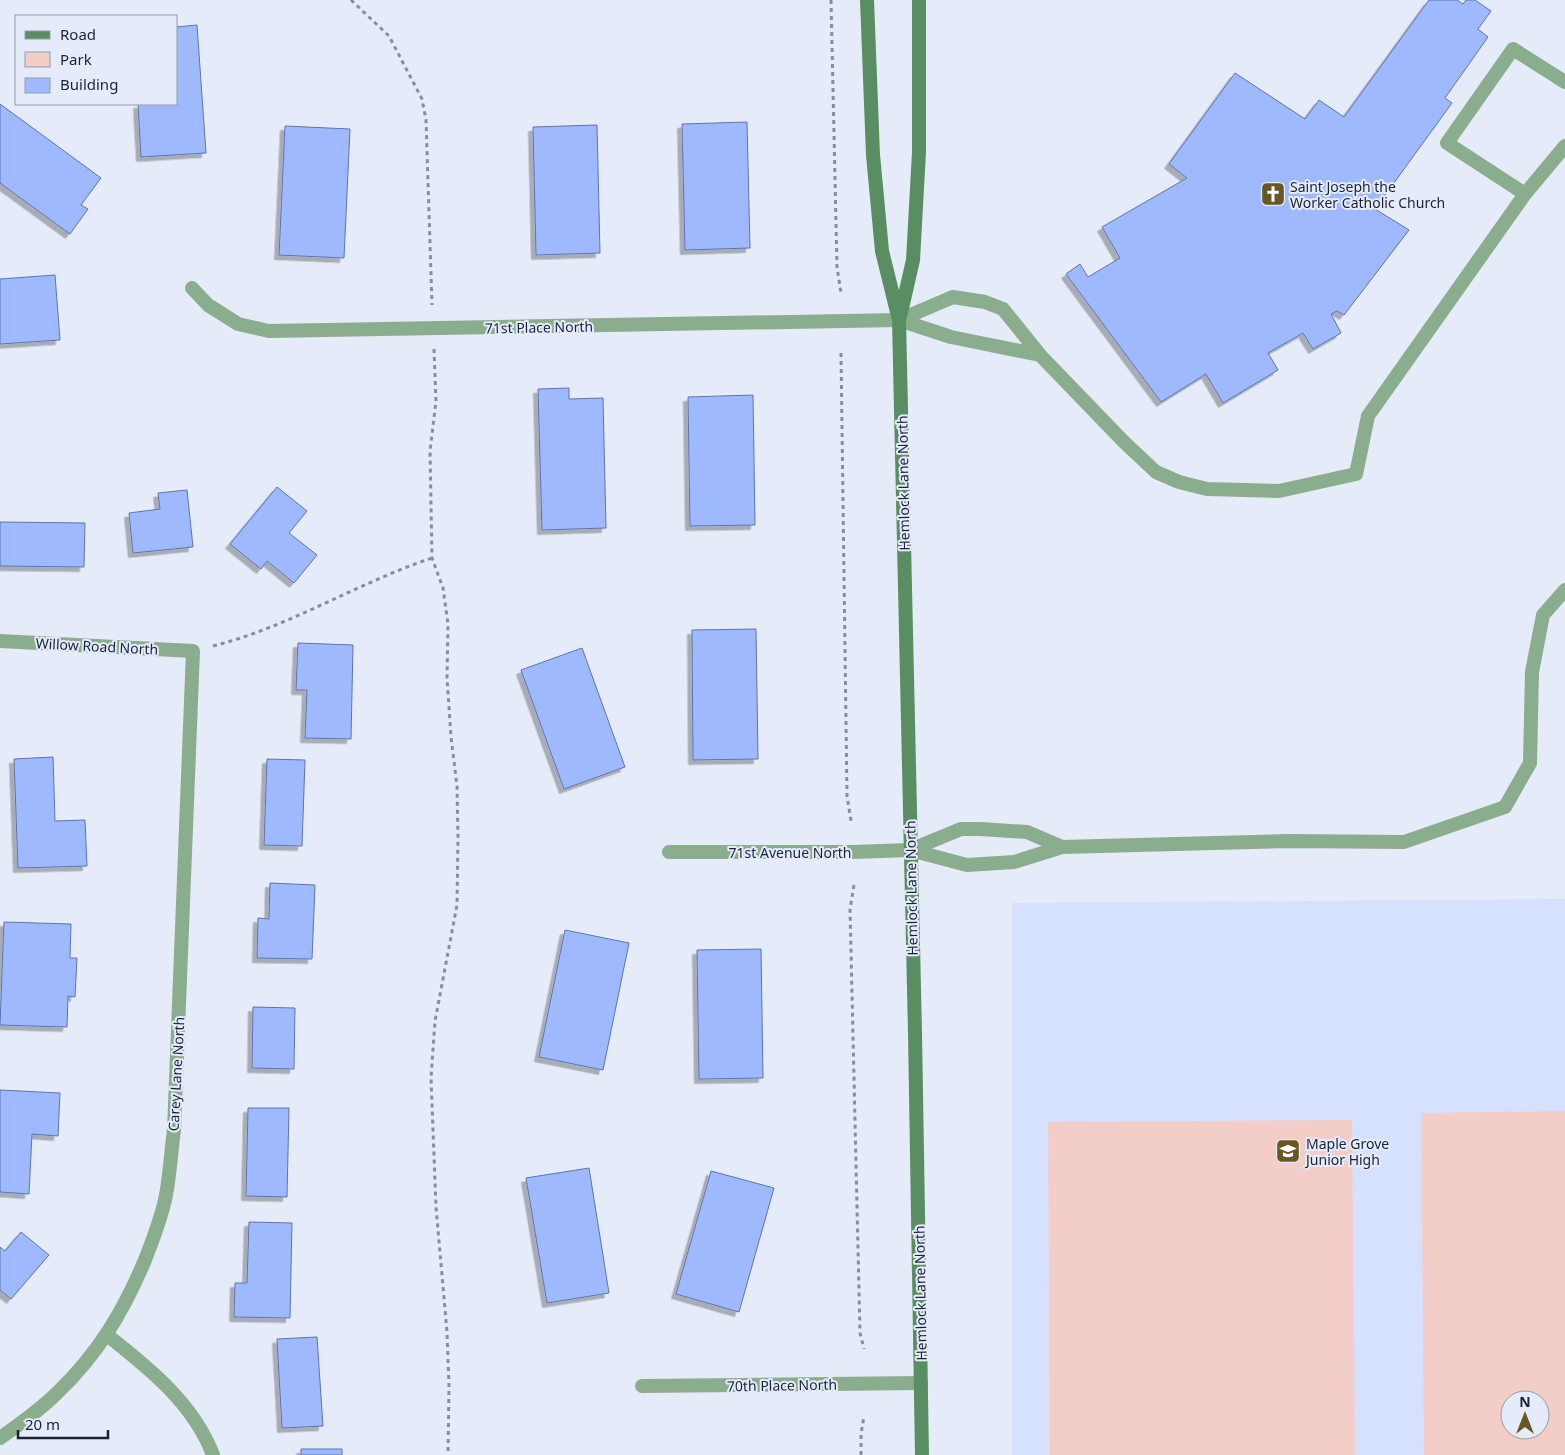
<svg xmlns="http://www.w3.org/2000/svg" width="1565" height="1455" font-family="'Noto Sans',sans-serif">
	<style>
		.built { fill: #d5e1fe; fill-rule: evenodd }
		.green { fill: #f3cec8; fill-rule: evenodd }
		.building { fill: #9fb9fe; stroke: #5e73ad; filter: url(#shadow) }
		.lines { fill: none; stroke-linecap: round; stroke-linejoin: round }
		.path { stroke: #868d9f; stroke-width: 3; stroke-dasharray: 4 4; stroke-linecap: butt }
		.service { stroke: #8aad8e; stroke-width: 14 }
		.minor { stroke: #8aad8e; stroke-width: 14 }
		.secondary { stroke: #598e62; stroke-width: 14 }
		.labels { text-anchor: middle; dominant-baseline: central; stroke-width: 4; stroke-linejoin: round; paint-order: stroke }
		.poi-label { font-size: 14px; fill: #1a223a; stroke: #e5ebf8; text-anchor: start }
		.street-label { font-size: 14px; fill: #1a223a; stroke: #e5ebf8 }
	</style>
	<defs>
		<filter id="shadow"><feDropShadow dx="-4.5" dy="4.5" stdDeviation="0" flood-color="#0004"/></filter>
	</defs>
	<rect width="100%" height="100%" fill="#e5ebf8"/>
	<!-- built -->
	<path class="built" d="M1565,899V1455H1012V903ZM1510,1400H1540V1430H1510Z"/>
	<!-- green -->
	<path class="green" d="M1565,1111V1455H1424L1421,1113ZM1510,1400H1540V1430H1510Z
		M1352,1120L1355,1455H1050L1048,1122Z"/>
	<!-- building -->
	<path class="building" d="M1429,0H1457L1463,4L1466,0H1475L1491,11L1478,29L1488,37L1445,98L1452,103L1375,209L1409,230L1344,315L1337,311L1331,314L1341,333L1313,349L1303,333L1268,353L1278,370L1223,403L1206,374L1161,402L1066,274L1080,264L1088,277L1120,258L1102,227L1187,178L1169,164L1235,73L1305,119L1319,100L1344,117Z
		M197,25L206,153L141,157L138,104H176V27Z
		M0,104L101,178L81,205L88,209L70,234L0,183Z
		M747,122L750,248L685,250L682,124Z
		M597,125L600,253L536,255L533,127Z
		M285,126L350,129L344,258L279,255Z
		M55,275L60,340L0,344V279Z
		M569,388V399L603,398L606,528L542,530L538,389Z
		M753,395L755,525L690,526L688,397Z
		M277,487L307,511L289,533L317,555L294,583L267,561L261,569L230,544Z
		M187,490L193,547L133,553L129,513L160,509L158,493Z
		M0,522L85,523L84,567L0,566Z
		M756,629L758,759L693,760L692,630Z
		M298,643L353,645L351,739L305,738L307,690H296Z
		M582,648L625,767L564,789L521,670Z
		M53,757L55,821L85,820L87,866L18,868L14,759Z
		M267,759L305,760L302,846L264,845Z
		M270,883L315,885L312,959L257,958L258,918L269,919Z
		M4,922L71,924L70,958H77L75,997L68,996L67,1027L0,1025Z
		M565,930L629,943L603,1070L539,1057Z
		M761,949L763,1078L699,1079L697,950Z
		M253,1007L295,1008L294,1069L252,1068Z
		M0,1090L60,1093L58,1136L32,1134L29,1194L0,1192Z
		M248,1108H289L287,1197L246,1196Z
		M589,1168L609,1293L547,1303L526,1178Z
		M711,1171L774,1188L739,1312L676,1294Z
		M249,1222L292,1223L290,1318L234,1317L235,1283H247Z
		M21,1232L49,1255L11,1299L0,1290V1247L5,1251Z
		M317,1337L323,1426L282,1428L277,1339Z
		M301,1449H342V1455H301Z"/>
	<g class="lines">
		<!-- path -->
		<path class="path" d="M351,0L389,36L422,99L426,120L432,305
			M831,0L837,267L841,293
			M434,349L436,401L430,451L432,558L443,588L448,624L447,678L451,737L457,786L458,838L457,905L435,1021L431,1078L436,1207L447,1332L449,1386L448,1455
			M841,353L847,796L851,821
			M213,646C289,627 357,583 432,558
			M854,885L850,909L860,1333L864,1349
			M861,1455V1434L864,1416"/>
		<!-- service -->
		<path class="service" d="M1525,194L1565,146
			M899,320L953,297L985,302L1003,309L1040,355L1124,442L1156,472L1179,482L1207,489L1279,491L1356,474L1368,416L1525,194L1447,143L1513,49L1565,82
			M899,320L951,337L1040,355
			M910,850L967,865L1014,862L1062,847L1288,841L1404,842L1505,807L1530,763L1532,672L1543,615L1565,590
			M910,850L961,829H980L1027,832L1062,847"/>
		<!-- minor -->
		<path class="minor" d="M192,288L208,305L238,324L269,331L899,320
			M0,641L193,651L174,1130C171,1152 170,1174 166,1195C162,1217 153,1239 145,1260C123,1312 98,1354 57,1393C40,1410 20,1424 0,1438
			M669,852H853L910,850
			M107,1335C149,1368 194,1404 213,1455
			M642,1386L921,1383"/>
		<!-- secondary -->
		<path class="secondary" d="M867,0L873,155L882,251L899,320L915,1033L922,1455
			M900,317L913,260L919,152V0"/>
	</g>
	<!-- icons -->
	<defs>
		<symbol id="church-square" viewBox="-11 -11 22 22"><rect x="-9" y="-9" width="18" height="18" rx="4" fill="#695625" stroke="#e5ebf8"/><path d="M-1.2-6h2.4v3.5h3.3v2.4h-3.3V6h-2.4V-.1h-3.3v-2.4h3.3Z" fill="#fff"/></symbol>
		<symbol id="school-square" viewBox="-11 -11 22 22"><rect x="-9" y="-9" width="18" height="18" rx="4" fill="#695625" stroke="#e5ebf8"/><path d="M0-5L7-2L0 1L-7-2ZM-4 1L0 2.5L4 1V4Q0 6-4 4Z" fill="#fff"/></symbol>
	</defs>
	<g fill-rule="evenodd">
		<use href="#church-square" x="1259" y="180" width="28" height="28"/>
		<use href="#school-square" x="1274" y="1137" width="28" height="28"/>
	</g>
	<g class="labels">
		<!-- poi labels -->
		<g class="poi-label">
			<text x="1290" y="186">Saint Joseph the<tspan x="1290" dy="16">Worker Catholic Church</tspan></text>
			<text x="1306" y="1143">Maple Grove<tspan x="1306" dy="16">Junior High</tspan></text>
		</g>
		<!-- street labels -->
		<g class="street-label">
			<text transform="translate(539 327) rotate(-1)">71st Place North</text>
			<text transform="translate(903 483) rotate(-91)">Hemlock Lane North</text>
			<text transform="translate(97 646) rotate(3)">Willow Road North</text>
			<text x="790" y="852">71st Avenue North</text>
			<text transform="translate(911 888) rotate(-91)">Hemlock Lane North</text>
			<text transform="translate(176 1074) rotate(-87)">Carey Lane North</text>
			<text transform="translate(920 1293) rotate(-91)">Hemlock Lane North</text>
			<text transform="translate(782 1385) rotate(-1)">70th Place North</text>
		</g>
	</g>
	<!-- legend -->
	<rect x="15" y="15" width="162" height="90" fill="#e5ebf8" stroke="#949bac"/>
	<rect x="25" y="31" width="25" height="8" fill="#598e62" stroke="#949bac"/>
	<text x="60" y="40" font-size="15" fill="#1a223a">Road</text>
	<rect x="25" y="52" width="25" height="15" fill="#f3cec8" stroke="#949bac"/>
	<text x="60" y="65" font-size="15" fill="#1a223a">Park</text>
	<rect x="25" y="78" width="25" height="15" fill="#9fb9fe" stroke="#949bac"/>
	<text x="60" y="90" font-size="15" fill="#1a223a">Building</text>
	<!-- north arrow -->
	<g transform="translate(1525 1415)"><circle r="24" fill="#e5ebf8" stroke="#949bac"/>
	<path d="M0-4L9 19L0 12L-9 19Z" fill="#695625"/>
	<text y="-8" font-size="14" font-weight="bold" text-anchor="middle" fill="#1a223a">N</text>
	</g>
	<!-- scale -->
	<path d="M18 1430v8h90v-8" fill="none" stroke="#1a223a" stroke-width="2.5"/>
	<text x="25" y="1430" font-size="15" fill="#1a223a" stroke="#e5ebf8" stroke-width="4" paint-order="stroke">20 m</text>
</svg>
